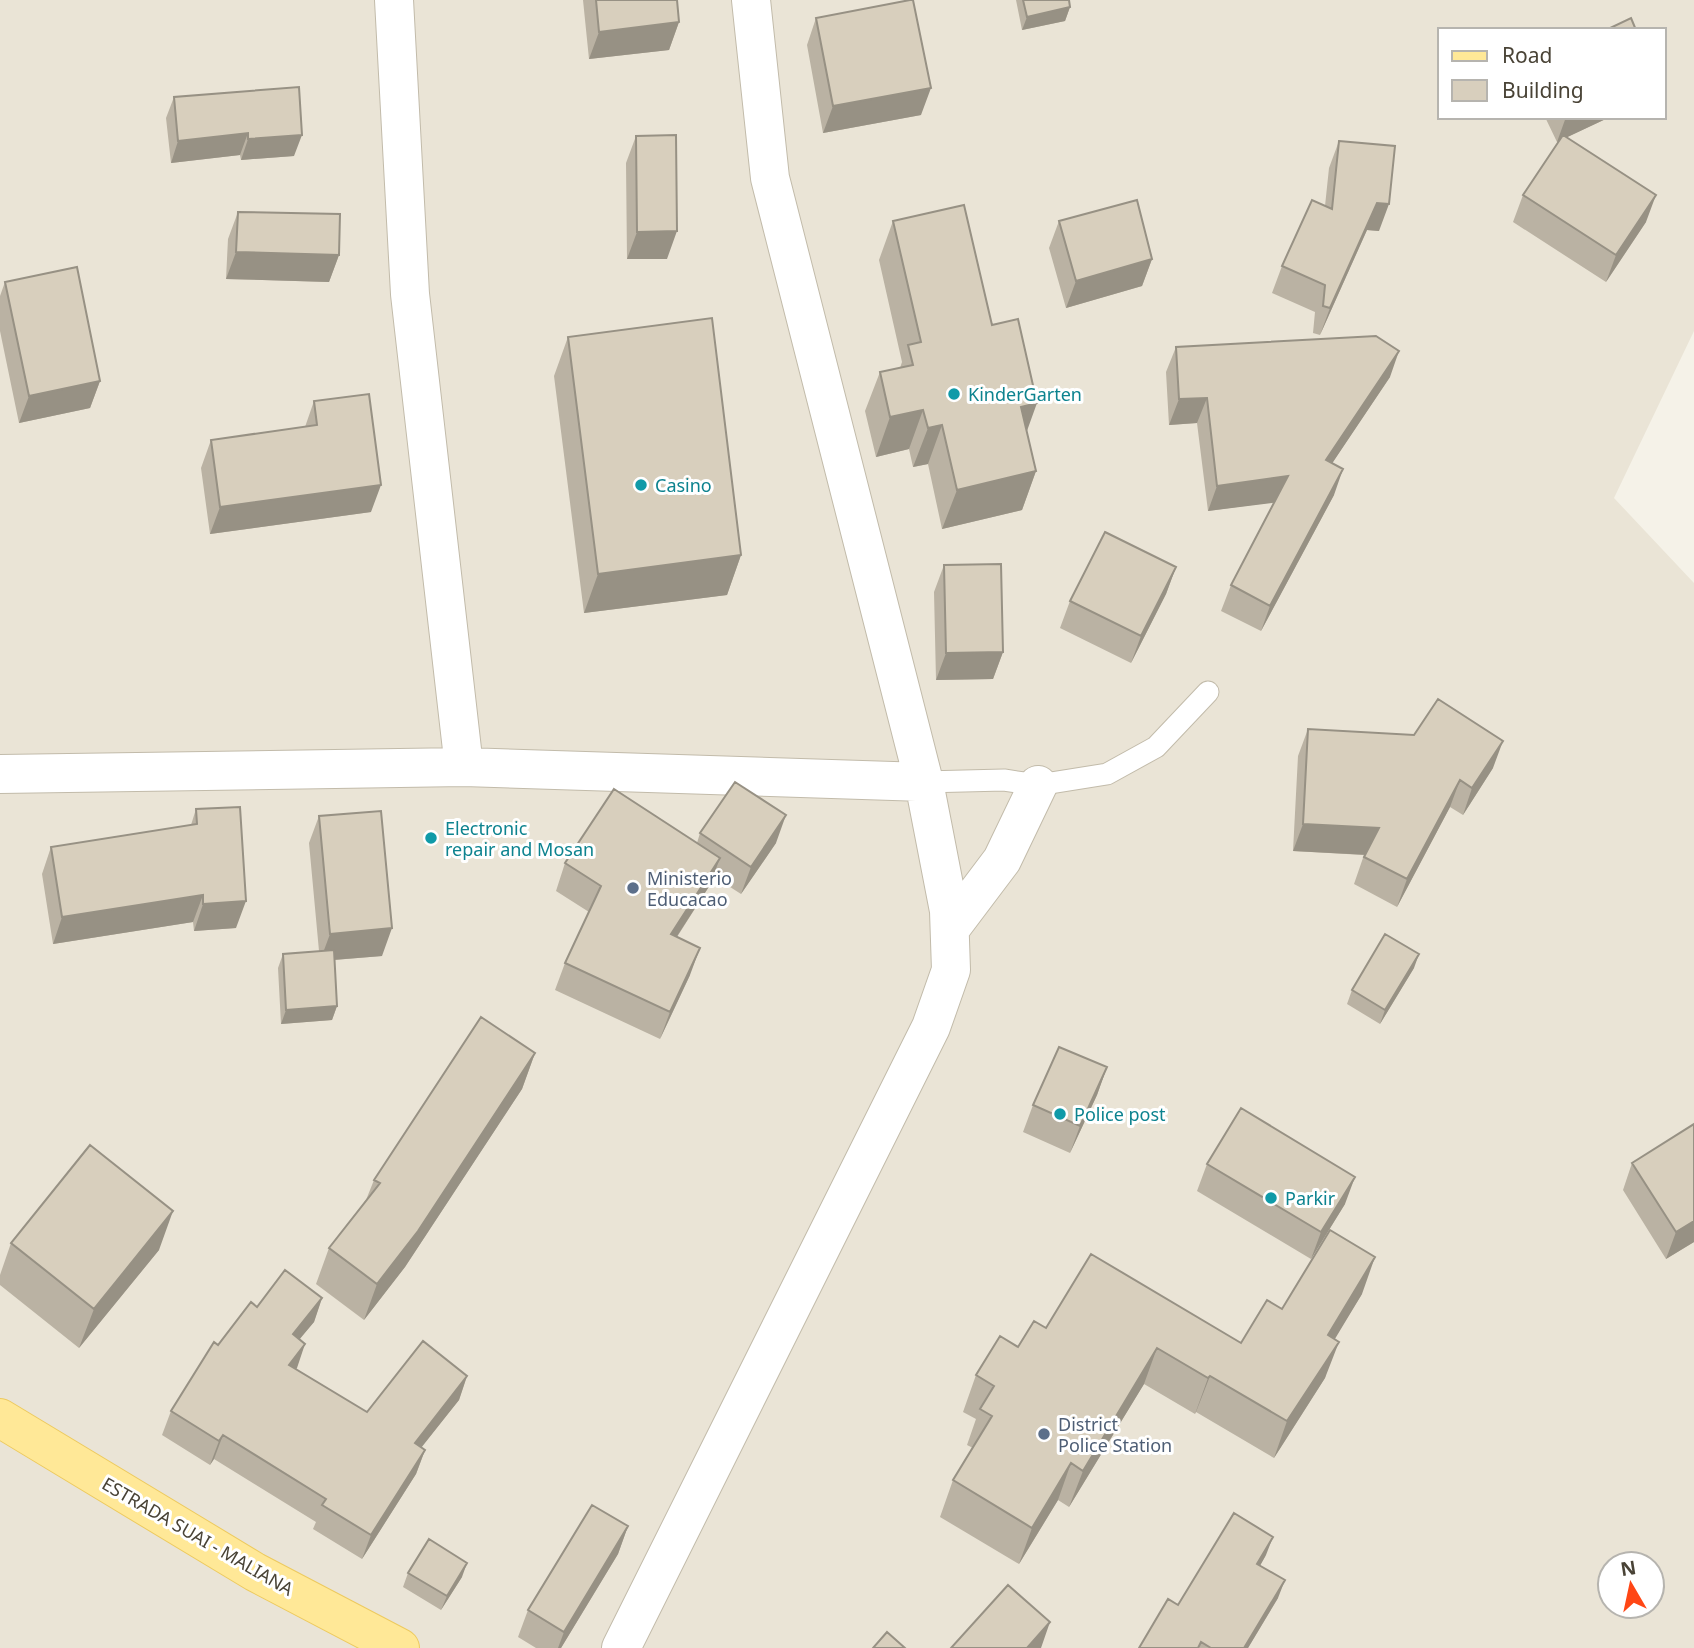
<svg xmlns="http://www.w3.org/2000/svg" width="1694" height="1648" font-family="'Noto Sans',sans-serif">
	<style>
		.residential { fill: #eae4d6; fill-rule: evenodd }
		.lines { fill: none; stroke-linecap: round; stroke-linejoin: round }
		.service-casing { stroke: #c2bbaa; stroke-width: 23 }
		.minor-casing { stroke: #c2bbaa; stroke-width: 40 }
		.primary-casing { stroke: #edca5f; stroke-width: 40 }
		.service { stroke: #fff; stroke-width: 21 }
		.minor { stroke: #fff; stroke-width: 38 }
		.primary { stroke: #ffe897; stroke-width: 38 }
		.wall { fill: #bab2a3 }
		.shaded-wall { fill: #979184 }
		.building { fill: #d8cfbd; stroke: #979184; stroke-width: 2 }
		.culture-dot { fill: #0f9aa8; stroke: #fff; stroke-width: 2.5 }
		.service-dot { fill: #5c6f8a; stroke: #fff; stroke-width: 2.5 }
		.labels { text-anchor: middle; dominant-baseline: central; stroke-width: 6; stroke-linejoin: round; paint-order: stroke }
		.culture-label { font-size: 18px; fill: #0d838f; stroke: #fff; text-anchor: start }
		.service-label { font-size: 18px; fill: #4e5e75; stroke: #fff; text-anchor: start }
		.street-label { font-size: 18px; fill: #494336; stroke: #fff }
	</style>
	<rect width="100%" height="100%" fill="#f5f2e8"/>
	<!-- residential -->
	<path class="residential" d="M0,0H1694V331L1614,498L1694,583V1648H0ZM1440,30H1664V117H1440ZM1610,1564H1652V1606H1610Z"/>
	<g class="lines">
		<defs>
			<path id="service" d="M924,782L1004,780L1038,785L1107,774L1156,747L1208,692"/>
			<path id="minor" d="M394,0L410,294L464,767
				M0,774L464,767L924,782
				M950,929L1002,860L1038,785
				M621,1648L931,1027L951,970L949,911L924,782L770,178L751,0"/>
			<path id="primary" d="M0,1418L255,1572L400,1648"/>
		</defs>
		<!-- service casing -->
		<use href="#service" class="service-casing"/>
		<!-- minor casing -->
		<use href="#minor" class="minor-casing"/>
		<!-- primary casing -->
		<use href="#primary" class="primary-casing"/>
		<!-- service -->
		<use href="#service" class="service"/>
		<!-- minor -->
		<use href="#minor" class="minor"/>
		<!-- primary -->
		<use href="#primary" class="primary"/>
	</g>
	<!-- wall -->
	<path class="wall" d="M583,0H677L679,22L669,50L589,59Z
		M1016,0H1069L1070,7L1065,21L1022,30Z
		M816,18L921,115L823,133L807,45Z
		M174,97L294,156L241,160L240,155L171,163L166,118Z
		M1545,117H1610L1567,137L1646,222L1606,282L1513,222L1523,195L1559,141L1557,142Z
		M636,136L667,259H627L626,163Z
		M1339,141L1379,231L1367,230L1320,335L1313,333L1315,312L1272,293L1282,266L1325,206L1329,168Z
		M238,212L339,255L329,282L226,279L228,239Z
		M893,221L992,325L1027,432L1036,471L1022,510L942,529L928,464L913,467L909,449L876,457L865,411L880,372L900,368L902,362L879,260Z
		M1059,221L1152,259L1142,286L1066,308L1049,248Z
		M5,282L100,381L90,408L19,423L0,331V296Z
		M568,337L741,555L727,595L584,613L554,376Z
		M1176,347L1390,377L1332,463L1334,495L1261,631L1221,611L1231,585L1274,502L1208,511L1197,423L1169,425L1166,372Z
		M314,401L371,512L210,534L201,468L211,440L305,427Z
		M944,565L1003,652L993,679L936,680L934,592Z
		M1176,567L1166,594L1131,663L1060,628L1070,601Z
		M1308,729L1493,768L1463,815L1450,807L1397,907L1354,884L1364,855L1293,851L1298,756Z
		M196,809L236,928L194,931L193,922L53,944L42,874L51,847L191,825Z
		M319,816L382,956L334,960L337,1006L332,1020L281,1024L278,968L283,954L319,951L309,843Z
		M700,833L776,843L741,894L713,876L710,885L677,937L690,975L660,1039L555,990L565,963L589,912L556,891L565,863L697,843Z
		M1414,968L1380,1024L1347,1004L1352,990Z
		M535,1053L522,1089L405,1267L364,1320L316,1284L329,1248L366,1200L374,1180Z
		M1107,1067L1097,1095L1070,1153L1023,1132L1033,1105Z
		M1694,1124V1242L1666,1259L1623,1190L1632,1163Z
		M1207,1164L1345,1204L1311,1259L1197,1191Z
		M11,1243L159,1250L79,1348L0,1285V1275Z
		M1362,1294L1334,1339L1325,1378L1274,1458L1196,1412L1195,1414L1144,1384L1069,1507L1058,1500L1019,1564L940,1517L953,1480L973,1448L967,1445L976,1419L963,1412L976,1375L1046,1328L1241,1343L1282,1309Z
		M322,1298L314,1322L299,1339L296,1369L367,1412L467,1376L459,1400L421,1447L425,1450L416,1474L362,1559L313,1529L316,1522L214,1459L210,1465L162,1435L171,1411L218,1345L257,1307Z
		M628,1526L618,1554L561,1648H536L518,1637L528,1610Z
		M1266,1555L1260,1565L1278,1598L1248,1648H1139Z
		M408,1573L462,1577L441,1610L403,1587Z"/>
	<!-- shaded-wall -->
	<path class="shaded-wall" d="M1070,7L1065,21L1022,30L1027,17Z
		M679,22L669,50L589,59L599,32Z
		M931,88L921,115L823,133L833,106Z
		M1566,117H1610L1557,142Z
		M248,133L240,155L171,163L178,141Z
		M302,135L294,156L241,160L248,139Z
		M1656,195L1646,222L1606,282L1616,255Z
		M1377,203L1389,204L1379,231L1367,230L1320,335L1330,308Z
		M677,231L667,259H627L637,232Z
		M236,252L339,255L329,282L226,279Z
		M1152,259L1142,286L1066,308L1076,281Z
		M1399,351L1390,377L1317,486L1326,460Z
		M100,381L90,408L19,423L29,396Z
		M1207,398L1197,423L1169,425L1179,399Z
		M1037,403L1023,442L1021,407Z
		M923,410L909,449L876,457L890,417Z
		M942,425L928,464L913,467L928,428Z
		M1343,469L1334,495L1261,631L1270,606Z
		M1036,471L1022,510L942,529L957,490Z
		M1288,476L1279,502L1208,511L1217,486Z
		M381,485L371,512L210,534L220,507Z
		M741,555L727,595L584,613L598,574Z
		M1176,567L1166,594L1131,663L1141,636Z
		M1003,652L993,679L936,680L946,653Z
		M1503,741L1493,768L1463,815L1472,788Z
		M1460,780L1450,807L1397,907L1407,879Z
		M786,815L776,843L741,894L751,867Z
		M1303,824L1379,828L1369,855L1293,851Z
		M720,858L710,885L661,961L671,934Z
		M203,895L193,922L53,944L62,917Z
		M246,901L236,928L194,931L203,904Z
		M392,928L382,956L320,961L330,934Z
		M700,948L690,975L660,1039L670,1012Z
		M1419,954L1414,968L1380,1024L1385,1010Z
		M337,1006L332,1020L281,1024L286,1010Z
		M535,1053L522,1089L405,1267L364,1320L377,1284Z
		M1107,1067L1097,1095L1070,1153L1080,1126Z
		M1355,1177L1345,1204L1311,1259L1321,1232Z
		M173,1211L159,1250L79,1348L94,1309Z
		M1694,1221V1242L1666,1259L1676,1232Z
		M1375,1257L1362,1294L1315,1372L1328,1335Z
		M322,1298L314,1322L284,1358L293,1334Z
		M1339,1342L1325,1378L1274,1458L1287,1421Z
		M305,1344L297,1368L281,1389L289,1365Z
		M1157,1348L1144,1384L1069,1507L1083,1471Z
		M467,1376L459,1400L406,1467L415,1443Z
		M1210,1376L1196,1412L1195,1414L1208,1378Z
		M223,1435L214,1459L210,1465L219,1441Z
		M425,1450L416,1474L362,1559L371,1535Z
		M1071,1463L1058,1500L1019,1564L1032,1528Z
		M628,1526L618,1554L561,1648H558L564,1632Z
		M1273,1537L1266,1555L1251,1582L1257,1564Z
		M467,1563L462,1577L441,1610L447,1596Z
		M1285,1580L1278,1598L1248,1648H1244Z
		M1050,1622L1041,1648H1027Z"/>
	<!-- building -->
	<path class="building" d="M596,0H677L679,22L599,32Z
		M910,0H913L931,88L833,106L816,18Z
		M1023,0H1069L1070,7L1027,17Z
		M1631,18L1636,30H1606Z
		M299,87L302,135L248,139V133L178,141L174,97Z
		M676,135L677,231L637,232L636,136Z
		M1563,135L1656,195L1616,255L1523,195Z
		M1339,141L1395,146L1389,204L1377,203L1330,308L1323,306L1325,285L1282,266L1312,200L1332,209Z
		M1137,200L1152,259L1076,281L1059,221Z
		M964,205L992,325L1018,319L1037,403L1021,407L1036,471L957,490L942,425L928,428L923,410L890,417L880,372L913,365L908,345L921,342L893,221Z
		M238,212L340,214L339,255L236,252Z
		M77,267L100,381L29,396L5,282Z
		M712,318L741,555L598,574L568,337Z
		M1376,336L1399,351L1326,460L1343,469L1270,606L1231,585L1288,476L1217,486L1207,398L1179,399L1176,347Z
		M369,394L381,485L220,507L211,440L317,425L314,401Z
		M1105,532L1176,567L1141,636L1070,601Z
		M1001,564L1003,652L946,653L944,565Z
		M1438,699L1503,741L1472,788L1460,780L1407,879L1364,857L1379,828L1303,824L1308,729L1414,735Z
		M735,782L786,815L751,867L700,833Z
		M614,789L720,858L671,934L700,948L670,1012L565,963L601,886L565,863Z
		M240,807L246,901L203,904V895L62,917L51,847L197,824L196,809Z
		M381,811L392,928L330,934L319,816Z
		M1385,934L1419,954L1385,1010L1352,990Z
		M334,950L337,1006L286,1010L283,954Z
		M481,1017L535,1053L418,1231L377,1284L329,1248L380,1183L374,1180Z
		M1059,1047L1107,1067L1080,1126L1033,1105Z
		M1241,1108L1355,1177L1321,1232L1207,1164Z
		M1694,1124V1221L1676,1232L1632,1163Z
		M90,1145L173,1211L94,1309L11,1243Z
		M1330,1230L1375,1257L1328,1335L1339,1342L1287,1421L1210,1376L1208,1378L1157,1348L1083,1471L1071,1463L1032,1528L953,1480L992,1416L980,1409L994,1386L976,1375L1000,1336L1018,1347L1034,1321L1046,1328L1091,1254L1241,1343L1267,1300L1282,1309Z
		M285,1270L322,1298L293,1334L305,1344L289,1365L367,1412L423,1341L467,1376L415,1443L425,1450L371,1535L322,1505L326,1499L223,1435L219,1441L171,1411L214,1342L218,1345L251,1302L257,1307Z
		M592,1505L628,1526L564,1632L528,1610Z
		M1234,1513L1273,1537L1257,1564L1285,1580L1244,1648H1211L1201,1642L1198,1648H1139L1168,1599L1178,1605Z
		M429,1539L467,1563L447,1596L408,1573Z
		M1008,1585L1050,1622L1027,1648H951Z
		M887,1632L905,1648H873Z"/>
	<!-- markers -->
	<g class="culture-dot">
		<circle cx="954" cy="394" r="7"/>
		<circle cx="641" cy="485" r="7"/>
		<circle cx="431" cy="838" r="7"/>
		<circle cx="1060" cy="1114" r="7"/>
		<circle cx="1271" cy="1198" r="7"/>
	</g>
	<g class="service-dot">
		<circle cx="633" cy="888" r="7"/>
		<circle cx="1044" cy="1434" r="7"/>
	</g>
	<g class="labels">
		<!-- culture labels -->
		<g class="culture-label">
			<text x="968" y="394">KinderGarten</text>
			<text x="655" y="485">Casino</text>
			<text x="445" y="828">Electronic<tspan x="445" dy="21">repair and Mosan</tspan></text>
			<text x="1074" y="1114">Police post</text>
			<text x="1285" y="1198">Parkir</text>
		</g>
		<!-- service labels -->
		<g class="service-label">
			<text x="647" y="878">Ministerio<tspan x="647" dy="21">Educacao</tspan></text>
			<text x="1058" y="1424">District<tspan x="1058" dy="21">Police Station</tspan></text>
		</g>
		<!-- street labels -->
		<g class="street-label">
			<text transform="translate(198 1536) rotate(30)">ESTRADA SUAI - MALIANA</text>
		</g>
	</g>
	<!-- legend -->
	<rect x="1438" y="28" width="228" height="91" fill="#ffffff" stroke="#b6b4af" stroke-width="2"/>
	<rect x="1452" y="51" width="35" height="10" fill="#ffe897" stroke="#b6b4af" stroke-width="2"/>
	<text x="1502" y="63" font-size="21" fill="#494336">Road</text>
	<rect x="1452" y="80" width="35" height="21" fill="#d8cfbd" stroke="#b6b4af" stroke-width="2"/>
	<text x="1502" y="98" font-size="21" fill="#494336">Building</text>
	<!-- north arrow -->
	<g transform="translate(1631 1585) rotate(351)"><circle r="33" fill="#ffffff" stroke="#b6b4af" stroke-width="2"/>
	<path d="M0-5L12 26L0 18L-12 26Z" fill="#ff4615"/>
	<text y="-10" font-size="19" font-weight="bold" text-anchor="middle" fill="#494336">N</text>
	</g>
</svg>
